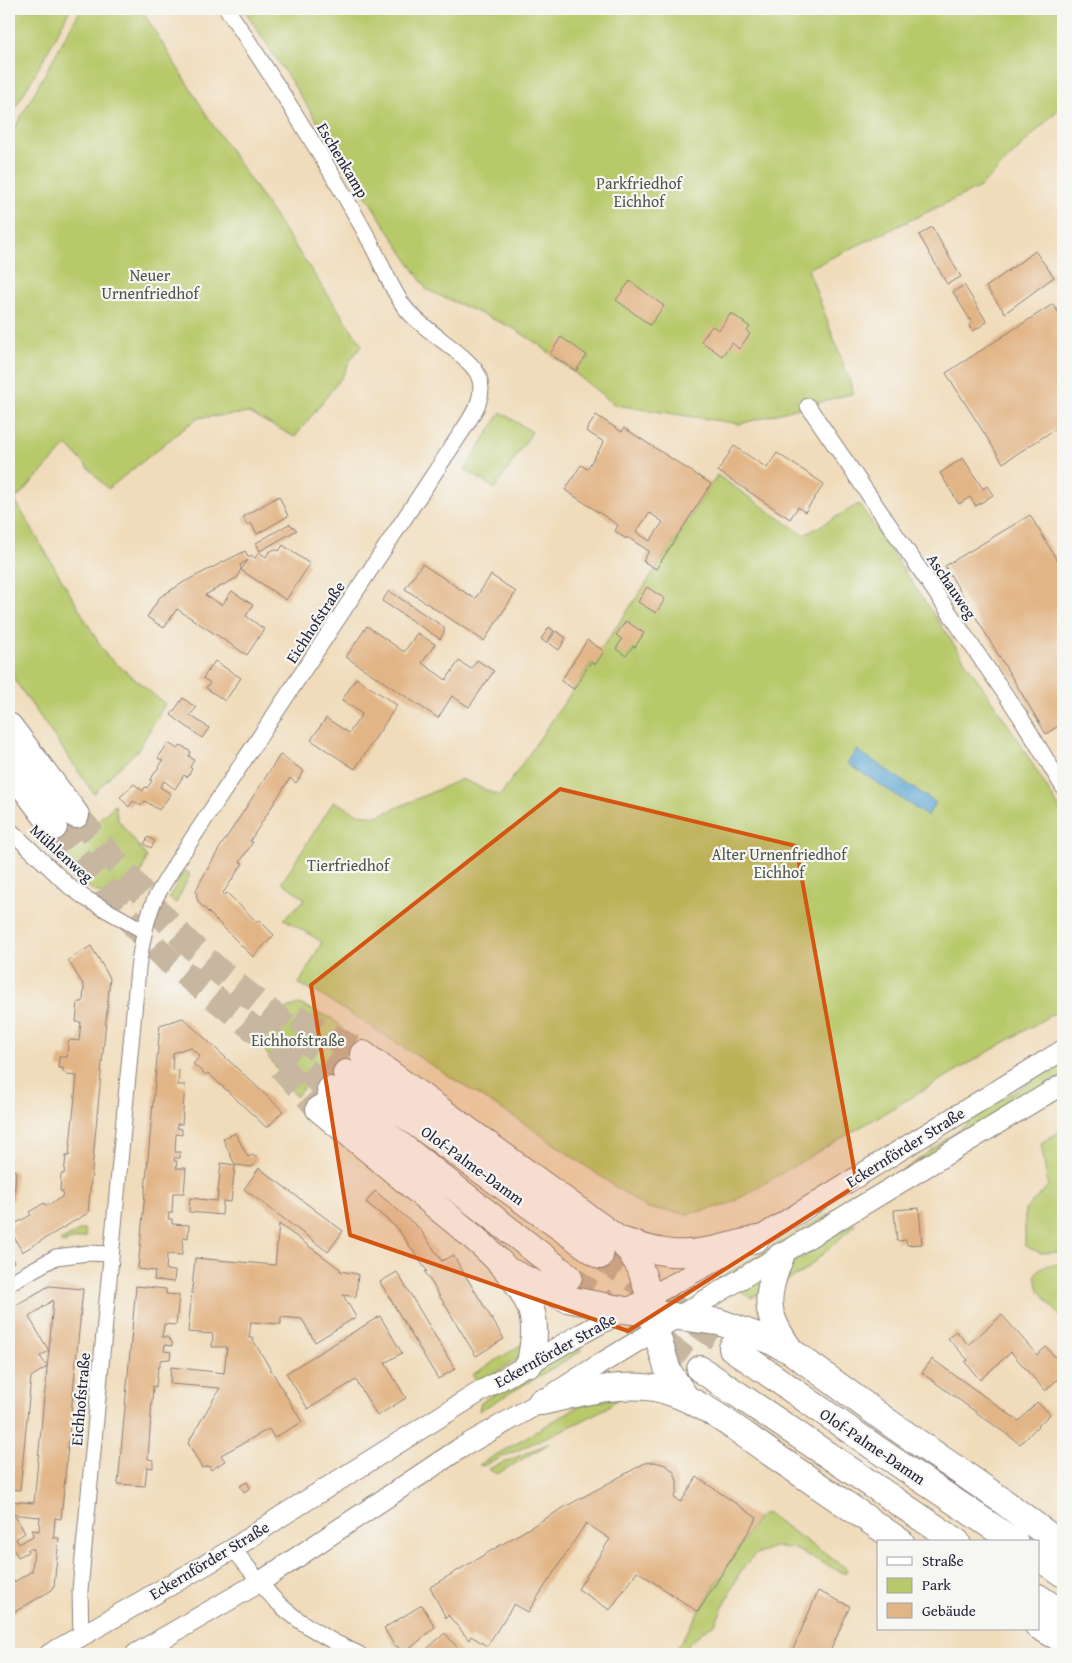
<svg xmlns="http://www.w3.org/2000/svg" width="1072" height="1663" font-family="'Gentium Book Plus',serif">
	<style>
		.green { fill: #b8c96b; stroke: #6d7653 }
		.water { fill: #59a5d1; stroke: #3e6486 }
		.building { fill: #e2b586; fill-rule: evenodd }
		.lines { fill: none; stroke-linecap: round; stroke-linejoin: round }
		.highway-tunnel { stroke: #c7b7a1; stroke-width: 26; stroke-dasharray: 26 13; stroke-linecap: butt }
		.street-casing { stroke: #897f7a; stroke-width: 17 }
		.secondary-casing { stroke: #897f7a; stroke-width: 22 }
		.highway-casing { stroke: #897f7a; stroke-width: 28 }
		.street { stroke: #fff; stroke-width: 15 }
		.secondary { stroke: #fff; stroke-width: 20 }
		.highway { stroke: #fff; stroke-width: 26 }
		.marked { fill: #d45411; fill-opacity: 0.2; stroke: #d45411; stroke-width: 4; stroke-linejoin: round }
		.labels { text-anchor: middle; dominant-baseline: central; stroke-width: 4.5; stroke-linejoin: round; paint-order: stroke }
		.street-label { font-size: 16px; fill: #22223b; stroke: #f6f6f2 }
		.park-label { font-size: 16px; fill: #4f5449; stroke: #f6f6f2 }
	</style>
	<rect width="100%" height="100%" fill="#f6f6f2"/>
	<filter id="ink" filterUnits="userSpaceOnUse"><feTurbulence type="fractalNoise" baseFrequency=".02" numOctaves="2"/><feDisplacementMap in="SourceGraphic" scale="10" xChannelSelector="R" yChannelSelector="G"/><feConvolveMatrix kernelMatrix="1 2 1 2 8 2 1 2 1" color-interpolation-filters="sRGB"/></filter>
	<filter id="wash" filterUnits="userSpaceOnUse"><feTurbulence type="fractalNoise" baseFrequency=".0096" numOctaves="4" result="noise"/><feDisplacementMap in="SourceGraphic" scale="20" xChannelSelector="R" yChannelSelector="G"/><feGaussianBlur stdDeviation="1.12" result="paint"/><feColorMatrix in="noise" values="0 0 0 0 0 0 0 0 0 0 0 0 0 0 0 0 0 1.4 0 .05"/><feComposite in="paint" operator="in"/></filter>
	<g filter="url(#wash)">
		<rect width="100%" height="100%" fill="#f0dcba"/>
		<!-- green -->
		<path class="green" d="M9,9H70L45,57L9,118Z
			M81,9H141L213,125L362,345L350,361L342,377L295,437L249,413L197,418L108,489L67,445L15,500L106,655L165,704L138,750L111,775L94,794L9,672V138Z
			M244,9H1063V105L980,187L808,269L854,393L740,424L615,405L538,344L513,328L427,290Z
			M501,412L532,432L495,489L465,469Z
			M717,475L804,535L859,504L1011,729L1063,814V1008L728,1205L688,1214L646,1208L531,1128L316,992L299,984L322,942L284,919L305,899L282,882L334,801L358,814L378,816L462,779L500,796L656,569Z
			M115,805L118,820L147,857L128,908L95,891L73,878L55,858Z
			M184,870L189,873V877L176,903L169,898Z
			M299,1004L333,1019L347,1034L296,1097L256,1037L268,1014Z
			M1063,1062V1076L722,1283L717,1279L910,1166L992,1105Z
			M1063,1129V1252L1041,1253L1025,1246V1210L1048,1186L1041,1143Z
			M854,1223L855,1225L803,1272L782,1283L787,1268L794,1262Z
			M81,1230H85L86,1237L69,1241L62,1244L60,1241Z
			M1063,1264V1320L1039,1290L1035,1276C1039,1263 1052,1265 1063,1264Z
			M765,1276L764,1291L751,1298L739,1291Z
			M526,1342L521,1356L512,1363L478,1383L472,1375Z
			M577,1346L582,1351L479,1411L481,1402Z
			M620,1397L606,1408L582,1421L483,1466L479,1465L572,1410L585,1404Z
			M550,1443L497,1474L488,1469Z
			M766,1513L847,1569L845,1574L793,1548L774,1547L754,1555L739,1574L715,1624L704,1630L690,1643L681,1654H673L757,1518Z"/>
		<!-- water -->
		<path class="water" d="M857,750L936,803L927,816L847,763Z"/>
		<g id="blocks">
			<!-- building -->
			<path class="building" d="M932,227L961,277L947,284L919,235Z
				M1035,251L1054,277L1005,313L986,287Z
				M630,281L664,306L650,325L616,300Z
				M964,285L987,322L973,331L969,325L972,323L953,292Z
				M1053,304L1063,320V424L1003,463L946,373Z
				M731,313L750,327L747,331L750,334L739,349L732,343L722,356L701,341L712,326L719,330Z
				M561,337L587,355L576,371L550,354Z
				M596,415L622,432L624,428L711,484L656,569L643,561L649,551L627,537L626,539L615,531L618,525L565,490L581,465L587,469L604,442L586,431ZM650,513L663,522L650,541L636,532Z
				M734,446L767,468L777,453L824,484L805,512L798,507L790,519L718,471Z
				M963,458L983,489L987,486L993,495L976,506L970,497L959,504L940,473Z
				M279,496L288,516L257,534L251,523L247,525L243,517Z
				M1030,515L1063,570V723L1046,734L945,566Z
				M289,524L297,530L260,551L256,543Z
				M283,545L310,564L286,600L241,570L248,560L240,565L241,568L238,577L205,595L222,605L232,591L253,605L246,616L264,629L247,655L177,609L164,628L147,617L160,597L184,582L245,551L249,558L251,555L255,558L259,552L266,557L269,552L275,549L279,551Z
				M422,564L475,599L491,575L516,592L484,641L405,589Z
				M647,587L665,599L656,613L638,602Z
				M389,591L444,627V633L440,639L382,601Z
				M626,621L644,633L635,647L633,646L626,656L616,649L622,639L616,635Z
				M367,626L404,652L417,633L435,644L422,663L446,680L459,661L471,669L477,660L494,671L469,707L452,696L438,718L346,657Z
				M549,627L554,631L546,643L541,639Z
				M556,631L566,638L559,650L548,642Z
				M587,640L604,651L596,664L591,662L574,689L561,681Z
				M215,661L241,678L225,701L206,688L210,683L203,678Z
				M356,678L397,705L355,769L311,740L326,718L349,733L362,714L342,700Z
				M183,698L196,708L190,715L209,728L202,738L171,715Z
				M168,743L178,749L181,745L191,752L189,756L194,760L190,767L192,769L187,777L184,775L175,789L164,781L160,787L171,794L159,810L145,801L141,806L133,801L129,807L120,797L134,784L143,791L145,787L147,788L152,781L150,780L163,761L158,758Z
				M280,755L304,771L296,783L290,778L250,841L253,842L240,862L243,863L223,893L225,895L227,893L257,922L259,920L274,935L253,957L200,904L197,899L196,891L200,882L219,849Z
				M148,837L155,841L151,848L144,844Z
				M91,946L110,978L88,1213L22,1252L9,1227L31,1215L29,1212L44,1203L46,1206L62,1197L63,1191H60L61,1174H64L66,1156H69L77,1076L67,1075L63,1071V1068H58L59,1057H67L68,1042L71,1040L79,1041L81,1022H76L78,1002H83L84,986L68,960Z
				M183,1018L283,1111L267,1128L208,1073L206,1075L193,1064L200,1056L190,1047L173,1053L172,1069L179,1070L178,1085H185L182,1124H177V1128L182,1129V1135L176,1134L175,1152H180V1158H174V1161H177L176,1168H186L184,1193H173L172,1213H169L168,1219H172V1224L189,1225L188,1238L183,1237L182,1255L167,1254L166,1270L175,1271L174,1282L154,1280L155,1271L138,1269L160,1025Z
				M235,1133L248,1157L253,1155L258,1159L252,1167L235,1165L223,1139Z
				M221,1163L235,1165L231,1202L223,1201L222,1215L189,1212L190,1198L217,1201Z
				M259,1168L343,1231L328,1252L244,1189Z
				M9,1170L16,1171L14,1199L9,1202Z
				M375,1191L419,1228L442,1261L453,1255L504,1339L476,1356L425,1272L427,1271L397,1228L366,1202Z
				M919,1208L922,1244L907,1245L906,1240L897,1241L894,1210Z
				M279,1224L340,1269V1271L358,1274L356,1297L343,1295L356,1317L315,1342L302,1319L281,1317V1324L251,1322L249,1338H254L253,1340L302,1422L274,1438L269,1429L221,1455L225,1461L211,1470L209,1466L202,1468L188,1443L220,1388L170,1384L171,1367L224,1373L227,1347H212L213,1334L188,1332L195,1258L275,1265Z
				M9,1253L14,1262L9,1264Z
				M397,1272L455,1369L438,1379L380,1282Z
				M49,1286L83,1289L61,1519L55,1518L54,1532L53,1538H59L54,1586L52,1590L9,1615V1572L14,1582L32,1571L34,1549H28V1552L18,1557L10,1543H9V1520L15,1516L25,1533L16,1539L19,1544L33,1536L32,1530L39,1531L40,1517L9,1514V1501L34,1503L44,1397L46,1385L47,1367L49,1351L53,1300L29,1317L49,1351L40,1356L47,1367L31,1377L20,1490L9,1489V1309Z
				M136,1286L166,1289V1294L179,1295L176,1325L164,1324L162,1337H167L172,1342V1346L165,1345L164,1351L171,1352L170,1359L160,1360V1367H158L156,1387L153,1386L148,1459L153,1460V1468L147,1467L145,1486L118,1484Z
				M1002,1315L1037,1355L1046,1347L1063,1366V1386L1058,1379L1045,1391L1011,1352L980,1380L965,1362L968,1360L948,1338L956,1331L968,1345Z
				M380,1316L402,1353L385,1363L406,1398L377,1416L356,1380L308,1409L286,1373Z
				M932,1359L1019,1421L1037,1402L1050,1414L1020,1444L922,1373Z
				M655,1462L666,1465L674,1472L677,1481V1492L674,1498L681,1502L697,1477L757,1518L698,1612L637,1571L610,1610L578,1589L610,1539L586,1523L528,1612L514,1604L487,1646L471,1636L469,1640L448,1615L446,1618L430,1587L563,1508L645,1463Z
				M247,1482L250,1488L244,1492L240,1486Z
				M818,1591L850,1606L829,1654H791Z
				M422,1605L435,1627L404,1654L397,1646L395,1647L384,1628Z
				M445,1633L461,1652L460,1654H421Z"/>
		</g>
	</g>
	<g filter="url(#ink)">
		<use href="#blocks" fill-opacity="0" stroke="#897f7a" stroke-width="1"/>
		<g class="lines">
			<!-- highway-tunnel -->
			<path class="highway-tunnel" d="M76,815L153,906L188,943L220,972L346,1073
				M54,827L140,932L170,962L330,1090
				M296,1017L363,1054
				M281,1067L319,1109
				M600,1256L732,1348
				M569,1277L700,1369"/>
			<defs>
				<path id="street" d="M808,406L1020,716L1063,787
					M9,829L70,887L85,898L144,931
					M9,1283L56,1257L88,1253L110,1254
					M233,1549C247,1565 260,1584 275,1600C299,1624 328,1640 359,1654
					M81,1636L80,1590L138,969C141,946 145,923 154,901C160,888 169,876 176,863L463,430C473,414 486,397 479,377C472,356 418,328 403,305C388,283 379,257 366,234C324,157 276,82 227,9"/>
				<path id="secondary" d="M50,1654L233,1549L280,1517L478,1393L581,1334L756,1239L1063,1050
					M136,1654L260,1582L459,1449L541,1402L600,1364L1063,1084"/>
				<path id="highway" d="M9,726L76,815
					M9,767L54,827
					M363,1054L618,1239L630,1251L640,1267L650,1298L656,1331L668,1371L686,1398
					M346,1073L600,1256
					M330,1090L569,1277
					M319,1109C356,1139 393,1170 430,1201C463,1229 508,1261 527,1300C538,1321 534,1342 530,1363
					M618,1239C635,1245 652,1251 671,1253C699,1255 729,1246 756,1239
					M781,1256C764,1298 764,1314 791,1351
					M507,1270L567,1299L625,1310L719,1322L769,1340L791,1351L891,1424L1000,1499L1063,1546
					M732,1348L887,1456L1015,1542
					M700,1369L957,1542
					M541,1402C578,1394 616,1382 654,1388C698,1396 739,1432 775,1456C817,1485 859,1513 901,1542
					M1038,1557L1063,1574
					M1038,1597L1063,1614
					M1038,1626L1063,1640"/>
			</defs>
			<!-- street casing -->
			<use href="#street" class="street-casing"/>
			<!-- secondary casing -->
			<use href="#secondary" class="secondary-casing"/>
			<!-- highway casing -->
			<use href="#highway" class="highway-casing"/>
			<!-- street -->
			<use href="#street" class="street"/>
			<!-- secondary -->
			<use href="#secondary" class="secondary"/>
			<!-- highway -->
			<use href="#highway" class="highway"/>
		</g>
	</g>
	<!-- marked area -->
	<path class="marked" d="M560,789L796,846L857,1185L628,1331L350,1235L311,985Z"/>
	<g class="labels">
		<!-- street labels -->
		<g class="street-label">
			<text transform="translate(343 160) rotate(59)">Eschenkamp</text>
			<text transform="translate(952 586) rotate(56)">Aschauweg</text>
			<text transform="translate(315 622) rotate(-57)">Eichhofstraße</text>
			<text transform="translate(62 853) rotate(42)">Mühlenweg</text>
			<text transform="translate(905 1147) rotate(-32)">Eckernförder Straße</text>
			<text transform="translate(473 1165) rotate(36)">Olof-Palme-Damm</text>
			<text transform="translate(555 1350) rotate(-29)">Eckernförder Straße</text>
			<text transform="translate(80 1399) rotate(-85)">Eichhofstraße</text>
			<text transform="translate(873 1446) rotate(34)">Olof-Palme-Damm</text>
			<text transform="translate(209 1560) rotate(-31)">Eckernförder Straße</text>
		</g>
		<!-- park labels -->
		<g class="park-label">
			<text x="639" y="183">Parkfriedhof<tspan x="639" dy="18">Eichhof</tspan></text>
			<text x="150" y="275">Neuer<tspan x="150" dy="18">Urnenfriedhof</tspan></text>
			<text x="779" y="854">Alter Urnenfriedhof<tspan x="779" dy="18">Eichhof</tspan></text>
			<text x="348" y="865">Tierfriedhof</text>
			<text x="298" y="1040">Eichhofstraße</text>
		</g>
	</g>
	<!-- margin -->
	<rect width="1072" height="1663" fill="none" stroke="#f6f6f2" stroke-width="30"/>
	<!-- legend -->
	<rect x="877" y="1540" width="162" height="90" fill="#f6f6f2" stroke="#a1a1a9"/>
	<rect x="887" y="1557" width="25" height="8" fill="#ffffff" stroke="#a1a1a9"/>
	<text x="922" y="1566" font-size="15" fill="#22223b">Straße</text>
	<rect x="887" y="1578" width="25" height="15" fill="#b8c96b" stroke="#a1a1a9"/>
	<text x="922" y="1590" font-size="15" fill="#22223b">Park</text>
	<rect x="887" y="1603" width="25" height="15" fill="#e2b586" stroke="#a1a1a9"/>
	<text x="922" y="1616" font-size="15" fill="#22223b">Gebäude</text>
</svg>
